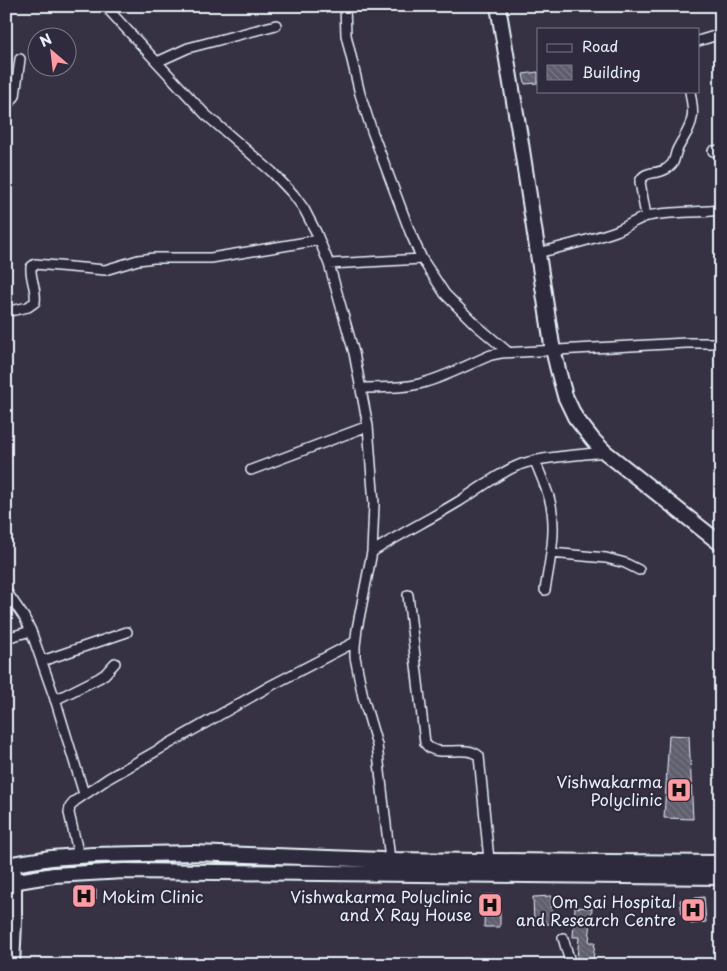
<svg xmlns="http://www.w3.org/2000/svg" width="727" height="971" font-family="'Playpen Sans',sans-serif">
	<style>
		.building { fill: url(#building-back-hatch); stroke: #e8f1f8 }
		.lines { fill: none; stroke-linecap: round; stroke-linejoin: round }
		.minor-casing { stroke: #e8f1f8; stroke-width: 12 }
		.highway-casing { stroke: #e8f1f8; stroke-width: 18 }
		.minor { stroke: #2f2a3d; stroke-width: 9 }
		.highway { stroke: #2f2a3d; stroke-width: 14 }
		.labels { text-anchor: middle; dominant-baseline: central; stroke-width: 4.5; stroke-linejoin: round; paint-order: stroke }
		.poi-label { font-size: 16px; fill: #e8f1f8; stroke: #2f2a3d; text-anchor: end }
	</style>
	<defs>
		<pattern id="building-back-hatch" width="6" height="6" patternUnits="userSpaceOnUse" patternTransform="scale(1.25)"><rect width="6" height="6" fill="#605e6e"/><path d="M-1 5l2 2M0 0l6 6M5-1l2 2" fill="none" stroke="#777683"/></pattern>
	</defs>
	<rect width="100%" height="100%" fill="#363244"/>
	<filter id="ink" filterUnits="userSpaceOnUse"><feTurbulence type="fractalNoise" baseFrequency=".02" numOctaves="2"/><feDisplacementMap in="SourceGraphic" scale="10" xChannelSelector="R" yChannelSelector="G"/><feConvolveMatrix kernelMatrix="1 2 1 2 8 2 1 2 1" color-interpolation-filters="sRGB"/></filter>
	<g filter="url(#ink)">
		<!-- building -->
		<path class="building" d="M538,72V83L525,84L523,74Z
			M669,735L689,736L693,819L664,818Z
			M96,890V900H76V891Z
			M485,895H500V927H484Z
			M551,896L552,924H534L533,897Z
			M704,897L706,922L691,924L690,914L682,915L680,900Z
			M575,907L592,908L589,942H595L593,960L577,959L579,937H573Z"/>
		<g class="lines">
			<defs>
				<path id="minor" d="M105,6L205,114L272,172L293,194L304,209L316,232L329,264L354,353L368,426L374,504L372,552L357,629L355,646V657L363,697L377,745L390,860
					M345,6L346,35L360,94L372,131L410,232L422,259L445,294L475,324L508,352
					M698,41L721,34
					M157,62L188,48L276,25
					M6,102L11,101L15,96L20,59
					M713,151L721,150
					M646,216L640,182C644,170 656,175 666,169C668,168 670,166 672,164C675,160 675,154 677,150C682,139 690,131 692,118C694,110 691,100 690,91
					M538,253C564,246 591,240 616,231C627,227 636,219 648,216C671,211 697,213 721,210
					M329,264L422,259
					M6,312L28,307L35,302C37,290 30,279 31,267L35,264L105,270L138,260L154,258H211L319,240
					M361,388C380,387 400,389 419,384C444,378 467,365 491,355L501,353L686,343H721
					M535,461C540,473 545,485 549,497C558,527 550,560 545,590
					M251,470L368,426
					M720,494L721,492
					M372,552C400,534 430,519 458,502C478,490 504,469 525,463C548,456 580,455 605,452
					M551,553L606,558L625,563L639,570
					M6,591L24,617L31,631L56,702L84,794
					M408,595L425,743C436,760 464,743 479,756L489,860
					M6,638L31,631
					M42,661L127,632
					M55,700L99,678L105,674L115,663
					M79,856L69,813L70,807L75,801L109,778L272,685L355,642
					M563,938L571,965"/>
				<path id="highway" d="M498,6L520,137L552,345L558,370L565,396L575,417L593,440L605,452L721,544
					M6,865L51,858L93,855L193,853L382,860L721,863
					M6,883L54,875L124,871L721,877
					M12,965L14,922V873"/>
			</defs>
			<!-- minor casing -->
			<use href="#minor" class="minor-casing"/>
			<!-- highway casing -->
			<use href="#highway" class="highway-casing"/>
			<!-- minor -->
			<use href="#minor" class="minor"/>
			<!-- highway -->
			<use href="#highway" class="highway"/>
		</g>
	</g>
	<!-- icons -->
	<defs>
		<symbol id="hospital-square" viewBox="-11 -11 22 22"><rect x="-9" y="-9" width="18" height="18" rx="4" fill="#ff9aa2" stroke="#2f2a3d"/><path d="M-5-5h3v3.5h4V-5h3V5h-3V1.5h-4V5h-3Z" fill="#111"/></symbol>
	</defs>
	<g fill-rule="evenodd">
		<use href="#hospital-square" x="665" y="776" width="28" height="28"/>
		<use href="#hospital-square" x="70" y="882" width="28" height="28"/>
		<use href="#hospital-square" x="476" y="891" width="28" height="28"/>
		<use href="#hospital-square" x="679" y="896" width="28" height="28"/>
	</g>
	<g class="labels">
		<!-- poi labels -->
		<g class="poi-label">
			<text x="662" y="781">Vishwakarma<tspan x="662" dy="18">Polyclinic</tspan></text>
			<text x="102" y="896" text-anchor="start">Mokim Clinic</text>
			<text x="472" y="896">Vishwakarma Polyclinic<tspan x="472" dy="18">and X Ray House</tspan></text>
			<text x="676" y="901">Om Sai Hospital<tspan x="676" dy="18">and Research Centre</tspan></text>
		</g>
	</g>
	<!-- margin -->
	<rect width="727" height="971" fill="none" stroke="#2f2a3d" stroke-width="25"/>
	<rect x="12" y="12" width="702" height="946" fill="none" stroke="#e8f1f8" stroke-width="2" filter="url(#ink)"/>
	<!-- legend -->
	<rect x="537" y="28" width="162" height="65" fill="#2f2a3d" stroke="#797a88"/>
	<rect x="547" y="44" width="25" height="8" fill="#2f2a3d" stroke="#797a88"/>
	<text x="582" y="52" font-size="15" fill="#e8f1f8">Road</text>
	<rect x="547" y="65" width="25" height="15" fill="url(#building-back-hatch)" stroke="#797a88"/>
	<text x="582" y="78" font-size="15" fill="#e8f1f8">Building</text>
	<!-- north arrow -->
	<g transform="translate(52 52) rotate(332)"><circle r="24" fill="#2f2a3d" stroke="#797a88"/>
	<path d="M0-4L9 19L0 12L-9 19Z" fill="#ff9aa2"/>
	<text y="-8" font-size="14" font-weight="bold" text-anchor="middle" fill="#e8f1f8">N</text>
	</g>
</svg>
